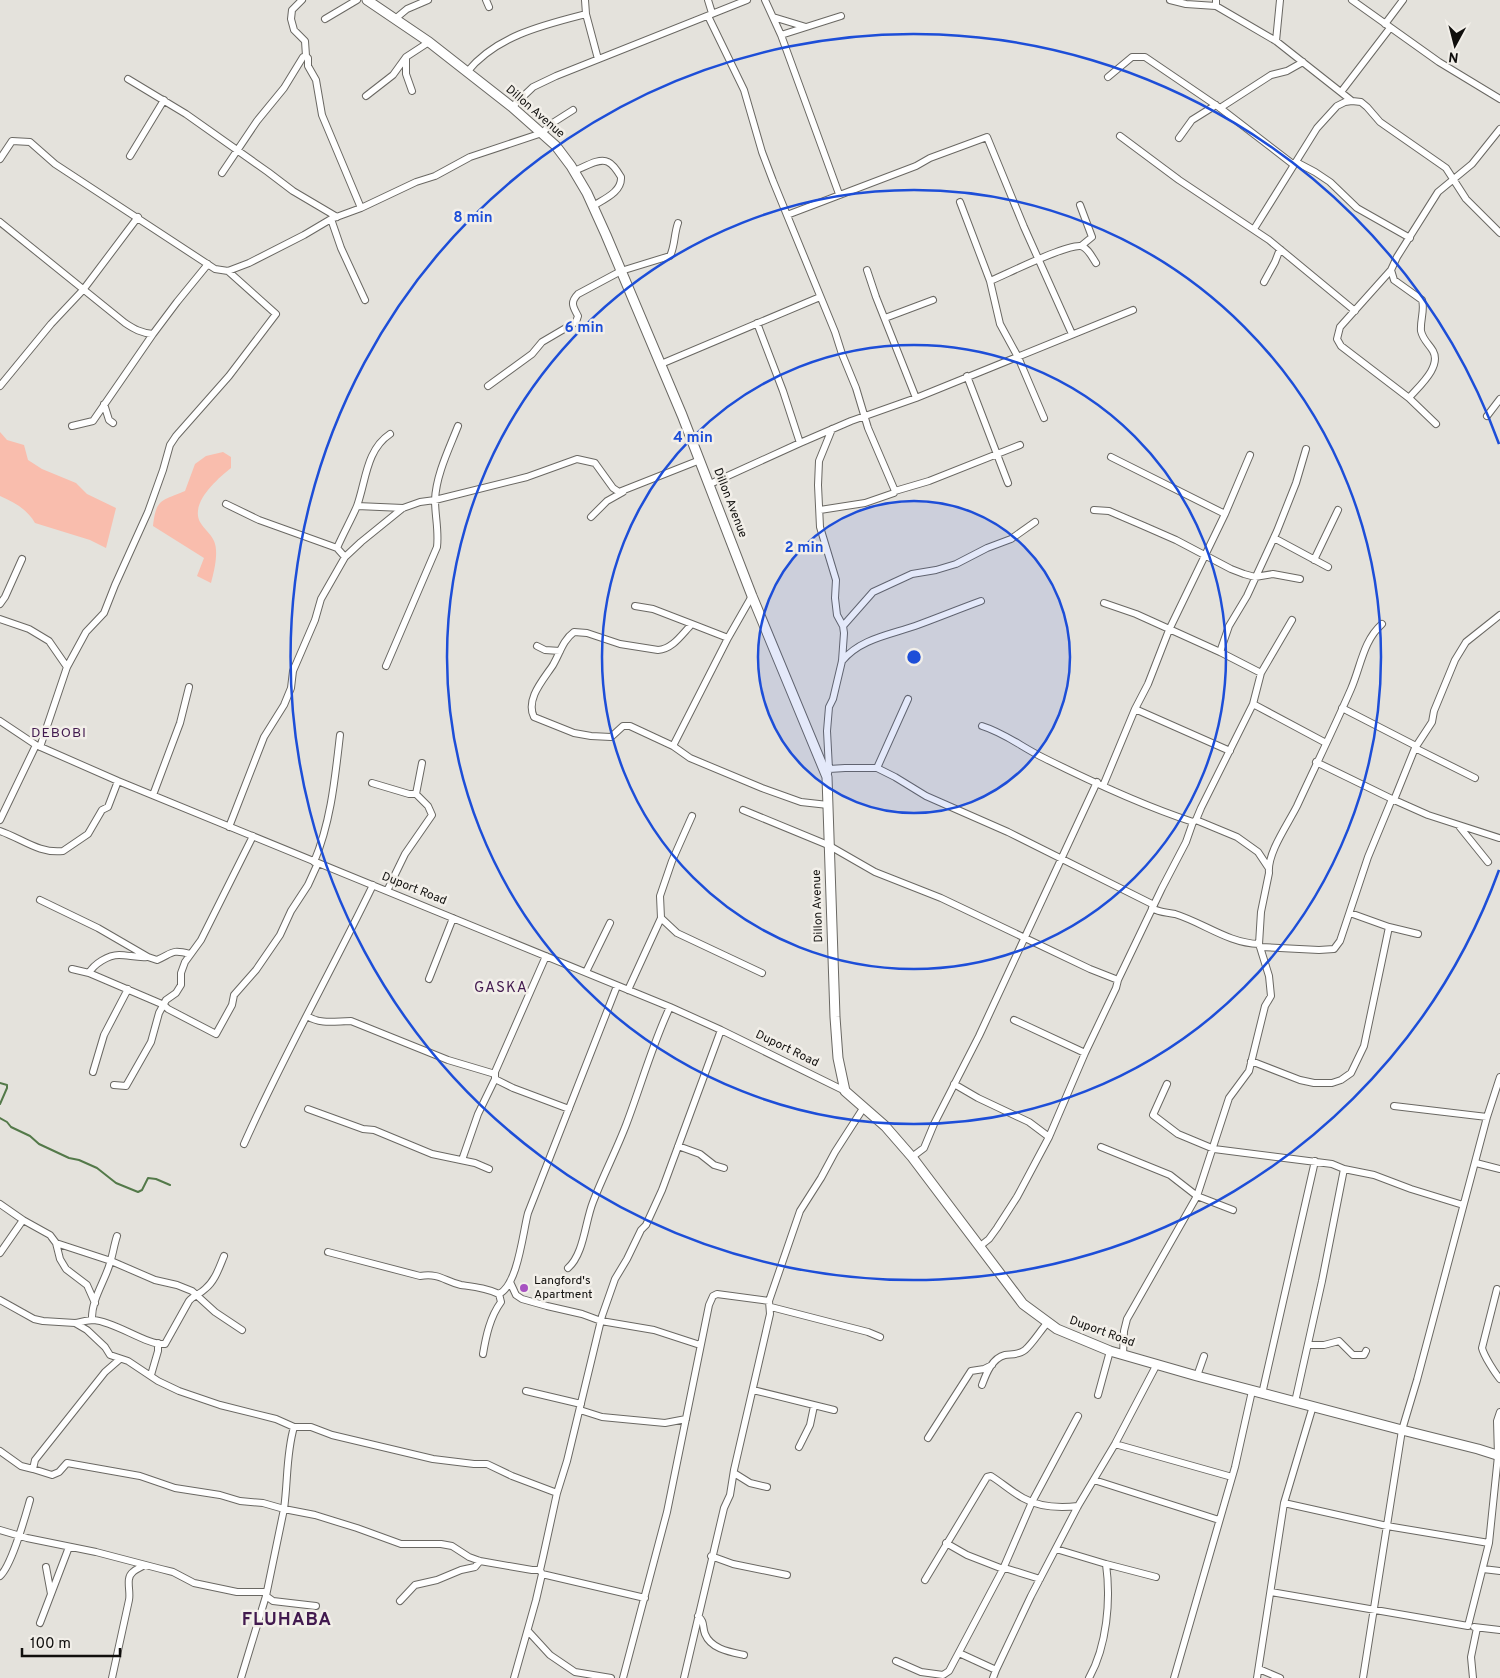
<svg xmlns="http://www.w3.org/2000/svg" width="1500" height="1678" font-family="Overpass,sans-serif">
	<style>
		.green { fill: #f9bdad }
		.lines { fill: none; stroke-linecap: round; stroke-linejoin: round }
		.stream { stroke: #537949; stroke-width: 2 }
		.street-casing { stroke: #6a6863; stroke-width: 8 }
		.secondary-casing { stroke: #6a6863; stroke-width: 11 }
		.street { stroke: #fff; stroke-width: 6 }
		.secondary { stroke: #fff; stroke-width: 9 }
		.ring { fill: none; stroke: #1d4ed8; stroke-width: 2.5 }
		.poi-dot { fill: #a752c1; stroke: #f2efe9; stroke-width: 2 }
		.labels { text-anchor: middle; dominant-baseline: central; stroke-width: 5; stroke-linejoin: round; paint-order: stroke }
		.street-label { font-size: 12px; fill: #100f0d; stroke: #f2efe9 }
		.poi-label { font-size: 12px; fill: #100f0d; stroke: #f2efe9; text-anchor: start }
		.neighbourhood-label { font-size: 14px; letter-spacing: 1px; fill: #421a4f; stroke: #f2efe9 }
		.quarter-label { font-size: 15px; letter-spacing: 1px; fill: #421a4f; stroke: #f2efe9 }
		.district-label { font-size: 18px; font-weight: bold; letter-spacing: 1px; fill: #421a4f; stroke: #f2efe9 }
		.centre { fill: #1d4ed8; stroke: #f2efe9; stroke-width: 2.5 }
		.ring-label { font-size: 15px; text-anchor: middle; font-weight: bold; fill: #1d4ed8; stroke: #f2efe9; stroke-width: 5; stroke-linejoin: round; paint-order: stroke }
	</style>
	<rect width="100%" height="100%" fill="#e4e2dc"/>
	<!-- green -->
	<path class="green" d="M0,432L7,440L24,445L28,460L42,469L76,483L87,494L116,508L106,548L90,540L35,523C27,509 14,502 0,496Z
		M223,452L231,457V468C217,479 190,503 200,522C204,529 211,534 214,541C219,552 214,572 211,583L197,576L204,558L153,526C156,498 162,501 185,491L195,464L206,456Z"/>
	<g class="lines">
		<!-- stream -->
		<path class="stream" d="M0,1083L7,1085V1088L0,1104
			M0,1118L7,1122L11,1127L30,1136L39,1144L69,1158L79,1160L97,1168L116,1183L138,1192L142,1190L148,1178L156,1179L170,1185"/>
		<defs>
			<path id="street" d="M302,0L292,10L291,19L294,30L305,41L306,56L308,58V66L316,80L322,115L361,208
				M486,0L489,7
				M585,0L586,14L598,59
				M708,0L712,13
				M765,0L781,35L839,194
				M1170,0L1186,4L1216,6
				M1216,0V6L1276,41L1352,101
				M1352,0L1439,62L1500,99
				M708,16L744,90L762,152L773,181L835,332L842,354L856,388L868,428L895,491L894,493L865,503L820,510
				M773,17L806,27
				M325,19L357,0
				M395,19L407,9L428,0
				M1385,24L1403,0
				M781,35L841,16
				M1276,41L1280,0
				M406,58V74L412,91
				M467,72C496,36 543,25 586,14
				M1108,77L1132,57H1145L1220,108L1294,165
				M128,79L186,114L268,172L293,191L337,217
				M1341,92L1390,28
				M366,96L393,75L406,57L429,42
				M512,107L533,87L556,76L747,0
				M1220,108L1271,75L1287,71L1303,62
				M1120,136L1179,180L1269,240L1355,311
				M1179,138L1192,120L1216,105
				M130,156L164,100
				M0,159L12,141L30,142L55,164L215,269L228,271L249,263L304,235L331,219L361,208L416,182L435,176L470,157L542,133L551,124L573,110
				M1296,162L1315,172L1330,182L1357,208L1410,238
				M574,171C583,168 599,157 608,162C613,164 618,172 621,177C622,192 604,199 593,206
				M222,173L257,121L284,88L303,57L306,56
				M960,202L990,281L1000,324L1018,357L1044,418
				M1080,205L1092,237L1081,246
				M787,215L916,166L930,158L987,137L1024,227L1072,334
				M331,219L341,248L365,300
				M0,222L125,323C134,329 141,333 153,334L177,302L208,264
				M1254,229L1317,128L1337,106L1345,102L1352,101L1361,102L1367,107L1380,122L1446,168L1466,199L1500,233
				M867,270L876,297L916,398
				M1391,270L1340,327L1337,339L1341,346L1409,398L1436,424
				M990,281C1007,274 1066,244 1081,246C1088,248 1092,257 1096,263
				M1264,282L1275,262L1280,249
				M885,318L933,300
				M757,323L783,391L800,443
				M661,364L820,297
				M967,376L1008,483
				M0,386L51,324L83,290L138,217
				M488,386L532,354L542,342L576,322L578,316C574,308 569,303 578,294L621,271L670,256C675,246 674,234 678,223
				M1409,398C1418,387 1442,367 1433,351C1429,344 1423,340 1421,331C1420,320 1425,310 1422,300L1394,280L1391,270L1397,257L1438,192L1472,164L1500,129
				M104,404L109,420L113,423
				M1487,416L1500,399
				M72,426L93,421L153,334
				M710,484L800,443L851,421L916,398L1133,310
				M895,491L929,481L1020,445
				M226,504L259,520L337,548L345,557
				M357,506L403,508
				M1094,510L1109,511L1144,526L1176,540L1231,569L1244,574L1255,577L1273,574L1300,579
				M1225,514L1250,455
				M591,517L607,501L623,492
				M1274,538L1328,567
				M337,548C343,534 351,520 357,506C366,481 366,450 390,434
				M1314,560L1338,510
				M1104,603L1136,614L1220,652
				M0,604L5,597L22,559
				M635,606L653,609L692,624
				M0,619L29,629L49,641L67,667
				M843,626L873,592L912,574L936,570L956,564L987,548L1011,539L1035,522
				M728,638L692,624C682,634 673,649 658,650L620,644L587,633L574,632C563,640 560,653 553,665C544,679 525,699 534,717L574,733L591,736L611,737L623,726H630L673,746L690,758L762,788L801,802L828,805
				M537,646L545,650L560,651
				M842,661C860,639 889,635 915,626C937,618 959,609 981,601
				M386,666L437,547C439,531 435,516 435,500C436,475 449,449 458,426
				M1261,673L1292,620
				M1253,704L1326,743
				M1342,708L1416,746
				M1135,709L1230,751
				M0,721L36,745L118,781L670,1007L721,1030L845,1091
				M982,726C1005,733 1023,748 1044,758C1092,782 1141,805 1193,822
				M673,746L728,638L752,596
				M40,747L67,667L86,632L104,613L115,585L148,512L163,470L170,445L176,436L229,376L276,314L228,271
				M1415,748L1475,778
				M1316,762L1392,799L1428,815L1499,838
				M877,768L895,777L926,796L1008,832L1154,905
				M829,769L827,731L829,707L833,699L842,661L844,633L843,626L837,615L835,598L836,580L820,527L818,485L819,461L832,429
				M828,773L829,769L845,768H877L908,699
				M372,783L409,794H416
				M1103,786L1135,709L1148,684L1169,630L1225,514L1111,457
				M153,795L180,723L189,687
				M1394,800L1415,748L1432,722L1434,711L1455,660L1466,642L1500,615
				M743,810L828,845L875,872L941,898L1090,969L1118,980
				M0,820L36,745
				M1196,820L1237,837L1258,852L1268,867
				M1459,826L1488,862
				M229,827L264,737L284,705L291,688L293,671L315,620L321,599L345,557L361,542L403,508L420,502L435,500L527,477L577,459L595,463L613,488L619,492L700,460
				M0,831C21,838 39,854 63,851L88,834L102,810L108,807L118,781
				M314,862C331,822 335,778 340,735
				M387,891L405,854L432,815L428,806L416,794L422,763
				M40,900L98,928L148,957L157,960C173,953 171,949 190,954
				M1152,908C1160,913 1167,912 1175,914C1204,923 1228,943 1259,944L1260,947L1319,950L1334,949L1340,941L1368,857L1392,799
				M661,918L677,933L762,973
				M1389,927L1418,934
				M1259,944L1261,912L1269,873C1267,853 1288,824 1297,806C1315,767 1334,728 1351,689C1361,666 1363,641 1382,624
				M72,969L89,973L164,1005L168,1009L216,1034L232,1005L234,995L256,970L280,935L291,911L308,885L318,863
				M586,972L610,923
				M89,973C94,964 108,955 119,955C128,955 138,958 147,957
				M429,979L453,918
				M628,990L661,918L660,896L672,861L692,816
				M307,1016C321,1025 336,1021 351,1021L448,1060L495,1074
				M1014,1020L1085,1053
				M1251,1061L1300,1080L1314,1083H1332L1341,1080L1351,1073L1364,1046L1389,927L1350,913
				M93,1072L104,1035L128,989
				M495,1079L513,1088L569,1109
				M954,1084L978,1098L1029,1122L1049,1137
				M1167,1084L1153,1115L1178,1134L1214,1149L1332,1164L1344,1169L1374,1175L1411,1189L1463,1205
				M114,1085L126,1086L151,1042L159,1013L166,1000L176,993L181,985V973L185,962L201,940L253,836
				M1394,1106L1487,1117
				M308,1109L363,1129L374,1130L432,1154L475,1163L489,1169
				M244,1144C283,1056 331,972 373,885
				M678,1146L700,1154L714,1165L724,1168
				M1101,1147L1170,1175L1197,1196L1233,1210
				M912,1157L924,1148L934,1124L979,1036L1097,782
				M462,1160L478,1114L495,1079V1072L546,956
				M1476,1163L1500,1169
				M0,1204L23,1220L50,1235L56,1243L60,1259L66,1269L87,1285L95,1303
				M56,1243L111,1261L155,1280L177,1285L192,1291L215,1312L242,1330
				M979,1247L989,1239L997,1228L1017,1197L1049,1137L1085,1053L1116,988L1118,980L1162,888L1186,842L1193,822L1196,820L1201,808L1253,704L1261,673L1220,652L1229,626L1247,596L1277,531L1296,483L1306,449
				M328,1252L420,1276C440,1273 444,1281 461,1285C475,1287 486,1288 499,1294
				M0,1253L23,1220
				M568,1268C584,1254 585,1222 593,1202C603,1176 616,1151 626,1125C641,1086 652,1045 670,1007
				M510,1282L516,1295L522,1299L547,1306L582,1314L601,1321L654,1330L700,1345
				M1497,1289L1482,1348C1484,1356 1495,1373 1500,1379
				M499,1294C518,1285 523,1231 528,1213L617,986
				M0,1300L34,1319L43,1321L75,1323L87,1330L105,1347L110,1355L128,1361L158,1381L179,1391L220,1405L276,1419L294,1427H311L332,1435L433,1459L474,1464H487L512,1476L557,1493
				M771,1307L868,1332L880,1337
				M92,1320C91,1300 105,1281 110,1263C113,1254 114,1245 117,1236
				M75,1323C81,1322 88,1320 94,1320C116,1322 148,1346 165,1344L189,1301C193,1296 200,1294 205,1289C215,1281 219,1268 224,1256
				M1309,1345H1324L1339,1341L1353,1355H1364L1366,1351
				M483,1354C486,1336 490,1317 501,1302L499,1294
				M1123,1355L1124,1331L1127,1319L1197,1196L1229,1098L1249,1071L1265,1006L1271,996L1269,976L1260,947
				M120,1359L105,1372L35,1460L33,1469L52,1475L59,1472L67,1463L140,1476L175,1488L220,1495L240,1501L263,1503L284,1509C288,1481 286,1454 294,1427
				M151,1375L158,1351V1343
				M1197,1376L1204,1356
				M982,1385C986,1374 992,1358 1005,1355C1012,1354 1019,1355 1025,1350C1033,1343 1040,1331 1048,1322
				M753,1390L834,1410
				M526,1391L581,1404
				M1262,1394L1315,1161
				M1098,1395L1110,1351
				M1295,1402L1322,1281L1344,1169
				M580,1410L602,1417L665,1423L686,1419
				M928,1438L971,1371L984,1369L992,1365
				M1115,1444L1232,1477
				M799,1447L810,1425L814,1406
				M0,1451L21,1466L33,1469
				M734,1473L750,1483L767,1487
				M1094,1480L1219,1520
				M1284,1503L1387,1526L1489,1543
				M0,1530L27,1538L96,1552L161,1569L173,1572L194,1583L237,1592H266
				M946,1543L967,1555L1003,1569L1032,1502L1078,1416
				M1056,1549L1106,1564C1111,1600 1107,1646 1089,1678
				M711,1556L733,1564L787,1575
				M1106,1564L1156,1577
				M46,1567L51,1594
				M1483,1569L1500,1571
				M542,1574L645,1598
				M0,1576C12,1565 25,1517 30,1500
				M925,1580L987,1477L991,1476C1002,1483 1012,1492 1023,1498C1039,1507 1060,1508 1078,1506
				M1271,1592L1468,1626L1489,1543L1498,1456L1497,1421L1500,1412
				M266,1596L273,1601L316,1606
				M400,1601L415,1585L437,1580L461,1570L475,1567L480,1561
				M698,1616C705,1622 702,1626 705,1634C711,1649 730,1652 744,1655
				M40,1623L69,1547
				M1474,1627L1500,1630
				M528,1631L550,1655L575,1672L611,1678
				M959,1653L996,1670L993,1678
				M896,1661L921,1672L943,1675L949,1671L1003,1569H1008L1040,1579
				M1259,1669L1280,1678
				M996,1670L1031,1596L1078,1506L1115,1444L1157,1364
				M112,1678L129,1600C131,1591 125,1578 133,1572C136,1569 140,1568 144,1565
				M241,1678L266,1596L284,1509L315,1515L357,1528L401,1544H441L452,1546L469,1557L480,1561L532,1570H540
				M514,1678L536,1600L542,1574L540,1570L543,1557L557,1493L567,1461L602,1316L615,1279L627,1259L641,1230L646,1225L662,1190L721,1030
				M623,1678L667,1512L709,1305L713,1296L717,1294L769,1301
				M684,1678L724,1508L730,1495L734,1470L770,1314L769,1301L800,1211L821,1178L835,1152L864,1107
				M1174,1678L1235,1467L1252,1391
				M1257,1678L1284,1503L1313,1406
				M1363,1678L1402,1430L1417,1380L1487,1117L1500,1077
				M1473,1678L1471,1657L1477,1628"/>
			<path id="secondary" d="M367,0L429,42L512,107L556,146L571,166L587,193L606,235L682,415L752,596L827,777L835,1017L838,1058L845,1091L885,1126L912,1157L1023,1304L1057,1329L1110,1351L1197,1376L1402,1430L1478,1449L1500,1456"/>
		</defs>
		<!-- street casing -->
		<use href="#street" class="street-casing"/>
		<!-- secondary casing -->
		<use href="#secondary" class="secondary-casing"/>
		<!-- street -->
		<use href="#street" class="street"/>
		<!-- secondary -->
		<use href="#secondary" class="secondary"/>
	</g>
	<!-- distance rings -->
	<circle cx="914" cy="657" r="156" fill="#1d4ed8" fill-opacity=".12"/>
	<g class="ring">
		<circle cx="914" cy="657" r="156"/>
		<circle cx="914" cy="657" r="312"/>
		<circle cx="914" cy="657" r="467"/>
		<path d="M1499 870A623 623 0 1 1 1499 444"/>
	</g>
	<!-- markers -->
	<circle class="poi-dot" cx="524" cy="1288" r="5"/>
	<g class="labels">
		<!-- street labels -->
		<g class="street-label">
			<text transform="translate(535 112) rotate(41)">Dillon Avenue</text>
			<text transform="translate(730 503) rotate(69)">Dillon Avenue</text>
			<text transform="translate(414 889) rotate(22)">Duport Road</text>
			<text transform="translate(818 906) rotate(-92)">Dillon Avenue</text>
			<text transform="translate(787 1049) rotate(26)">Duport Road</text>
			<text transform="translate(1102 1332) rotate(20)">Duport Road</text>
		</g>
		<!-- poi labels -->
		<g class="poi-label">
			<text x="534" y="1281">Langford's<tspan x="534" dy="14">Apartment</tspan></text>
		</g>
		<!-- neighbourhood labels -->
		<g class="neighbourhood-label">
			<text x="59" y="733">DEBOBI</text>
		</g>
		<!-- quarter labels -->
		<g class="quarter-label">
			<text x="501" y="988">GASKA</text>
		</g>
		<!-- district labels -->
		<g class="district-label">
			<text x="287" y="1620">FLUHABA</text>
		</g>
	</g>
	<circle cx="914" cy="657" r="8" class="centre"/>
	<g class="ring-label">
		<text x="473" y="222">8 min</text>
		<text x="584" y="332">6 min</text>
		<text x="693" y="442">4 min</text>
		<text x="804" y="552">2 min</text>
	</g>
	<!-- north arrow -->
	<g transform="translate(1455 45) rotate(187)" stroke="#f2efe9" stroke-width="4" paint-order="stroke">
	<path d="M0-4L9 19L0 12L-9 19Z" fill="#100f0d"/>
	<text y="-8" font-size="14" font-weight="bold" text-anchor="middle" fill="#100f0d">N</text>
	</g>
	<!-- scale -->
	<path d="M22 1648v8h98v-8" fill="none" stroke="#100f0d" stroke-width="2.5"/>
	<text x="30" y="1648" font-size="15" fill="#100f0d" stroke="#f2efe9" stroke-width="4" paint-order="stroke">100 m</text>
</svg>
